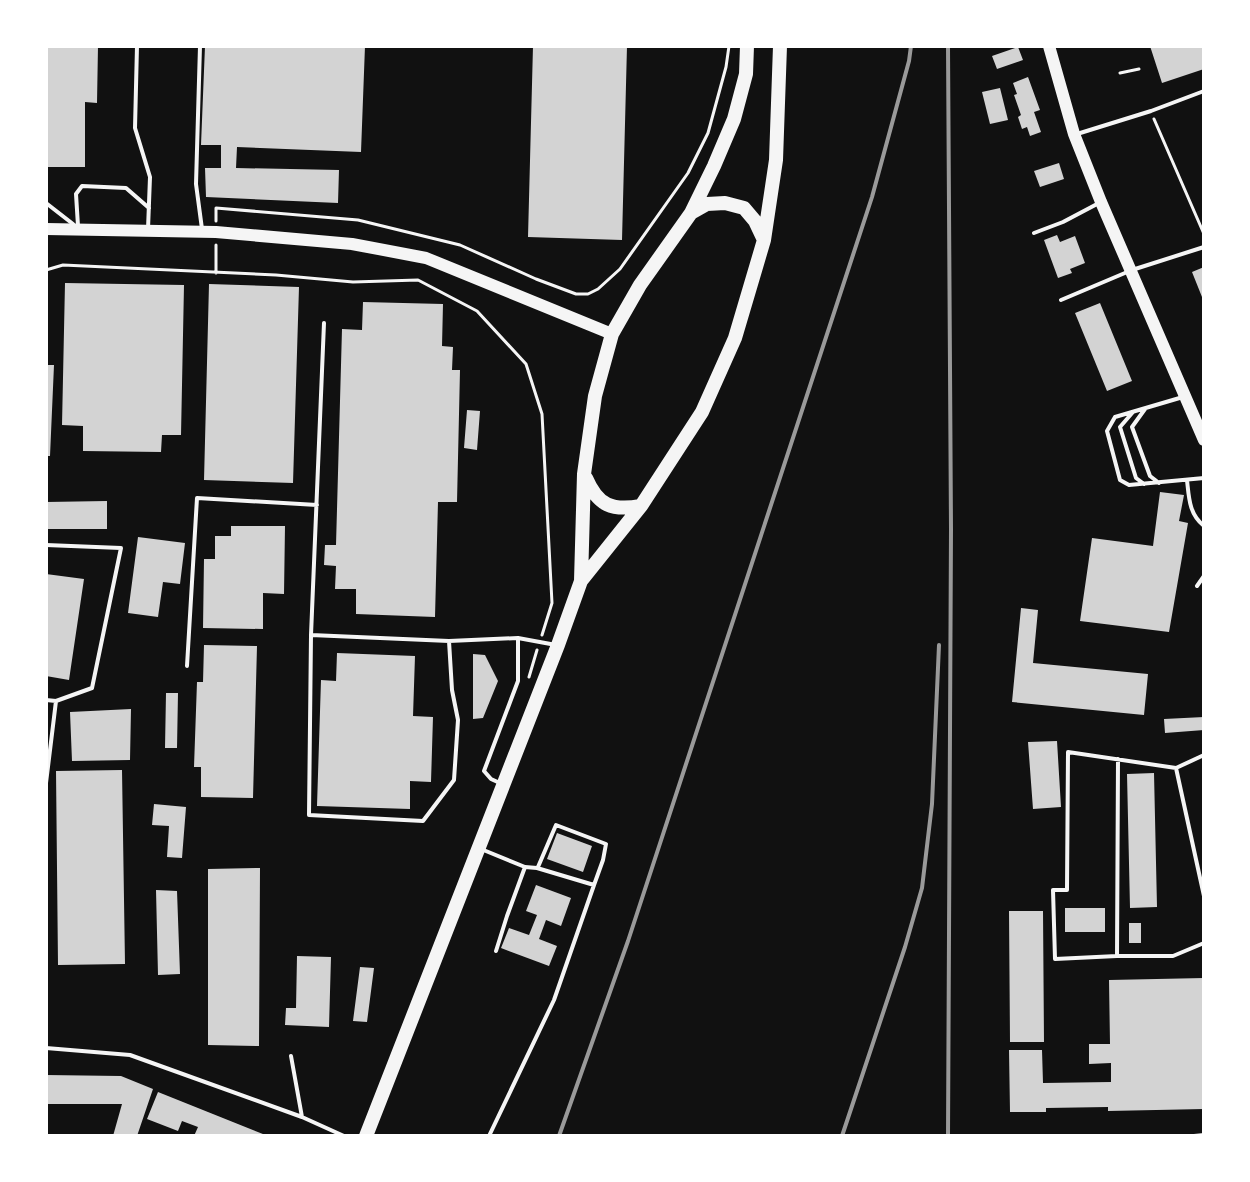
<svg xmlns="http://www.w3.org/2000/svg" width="1250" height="1182" font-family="'Roboto Condensed',sans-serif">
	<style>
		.building { fill: #d3d3d3 }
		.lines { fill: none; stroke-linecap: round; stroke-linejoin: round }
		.path { stroke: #f5f5f5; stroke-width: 3 }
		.service { stroke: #f5f5f5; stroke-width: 4 }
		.secondary { stroke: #f5f5f5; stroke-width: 12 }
		.primary { stroke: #f5f5f5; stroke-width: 14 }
		.rail { stroke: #9a9a9a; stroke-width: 4 }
	</style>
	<rect width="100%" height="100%" fill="#111"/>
	<!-- building -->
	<path class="building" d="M46,46H98L97,103L85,102V167H46Z
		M205,46H365L361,152L237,147L236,168L339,170L338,203L206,197L205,168H221V145H201Z
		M533,46H627L622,240L528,237Z
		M1150,46H1204V69L1162,83Z
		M1018,47L1023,60L997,69L992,56Z
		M1028,77L1040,110L1034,112L1041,132L1030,136L1027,127L1022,129L1018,117L1021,115L1014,95L1017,94L1013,83Z
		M1000,88L1008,120L990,124L982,92Z
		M1059,163L1064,179L1040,187L1034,171Z
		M1057,235L1060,242L1075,236L1085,263L1070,269L1072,273L1058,278L1044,240Z
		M1204,267V302L1192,272Z
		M65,283L184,285L181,435H162L161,452L83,451V426L62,425Z
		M209,284L299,287L293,483L204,480Z
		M363,302L443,304L442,346L453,347L452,370H460L457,502H438L435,617L356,614V589H335L336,566L324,565L325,545H336L342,329L362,330Z
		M1100,303L1132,381L1107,391L1075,313Z
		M46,365H54L50,456H46Z
		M467,410L480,411L477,450L464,448Z
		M1160,492L1184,495L1179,521L1188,523L1169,632L1080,621L1092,538L1153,546Z
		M107,501V529H46V502Z
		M231,526H285L284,594L263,593V629L203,628L204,559H215V536H231Z
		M138,537L185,543L180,584L163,582L158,617L128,613Z
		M46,574L84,579L69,680L46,676Z
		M1021,608L1038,610L1033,663L1148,674L1144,715L1012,702Z
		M204,645L257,646L253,798L201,797V767H194L197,682H203Z
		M337,653L415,656L413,716L433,717L431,782L410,781V809L317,806L321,680L336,681Z
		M473,654L485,655L498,681L483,718L473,719Z
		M166,693H178L177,748H165Z
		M131,709L130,760L72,761L70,712Z
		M1204,717V730L1165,733L1164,719Z
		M1057,741L1061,807L1033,809L1028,742Z
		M122,770L125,964L58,965L56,771Z
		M1154,773L1157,907L1130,908L1127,774Z
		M154,804L186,807L182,858L167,857L169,826L152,825Z
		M557,833L592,846L583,872L547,859Z
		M260,868L259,1046L208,1045V869Z
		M536,885L571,898L561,926L546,920L539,939L557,946L549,966L501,948L509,928L529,935L537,915L526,911Z
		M156,890L177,891L180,974L158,975Z
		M1065,908H1105V932H1065Z
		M1009,911H1043L1044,1042H1010Z
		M1129,923H1141V943H1129Z
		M297,956L331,957L329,1027L285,1025L286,1008H296Z
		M360,967L374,968L367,1022L353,1021Z
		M1204,978V1109L1108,1111V1107L1046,1108V1112H1010L1009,1050H1042L1043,1083L1111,1082V1063L1089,1064V1044H1110L1109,980Z
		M46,1075L121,1076L153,1089L137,1136H113L122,1104H46Z
		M158,1092L268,1136H194L198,1127L182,1121L178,1131L147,1119Z"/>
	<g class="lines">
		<!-- path -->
		<path class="path" d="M1120,73L1139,69
			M1154,119L1204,234
			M216,221V208L358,220L460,245L536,279L576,294H588L598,289L620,269L688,173L708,133L726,67L729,46
			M216,245V273
			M46,270L63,265L276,275L353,282L418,280L477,311L526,364L542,414L552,603L542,635
			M529,677L537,650"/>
		<!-- service -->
		<path class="service" d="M137,46L135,128L150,177L148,229
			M200,46L196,184L202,229
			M1077,134L1151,111L1204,91
			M46,203L73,224
			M78,226L76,194L82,186L126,188L149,208
			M1034,233L1063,222L1099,203
			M1061,300L1132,270L1204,247
			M324,323L311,635L449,641L518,638L556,645
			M1183,397L1115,417L1107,431L1120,480L1129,485L1204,478
			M1145,409L1132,427L1150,476L1159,483
			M1133,412L1120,427L1136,478L1144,484
			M1187,480C1189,498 1189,514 1204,526
			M46,545L121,548L92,688L56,701
			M1197,586L1204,576
			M311,635L309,815L423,821L454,780L458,720L452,690L449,641
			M187,666L197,498L317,505
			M46,700L56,701L46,783
			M1118,759L1117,956L1055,959L1053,890H1067L1068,752L1176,768L1204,755
			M1176,768L1204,896
			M502,784L491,779L484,771L518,681V638
			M481,849L525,867L507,916L496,951
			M538,867L556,825L606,844L603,860L594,885
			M1117,956H1173L1204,943
			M46,1048L130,1055L302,1117L344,1136
			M291,1056L302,1117
			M489,1136L554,1000L594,885L537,868L525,867
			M1194,1136L1204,1135"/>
		<!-- secondary -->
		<path class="secondary" d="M1049,46L1074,134L1101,202L1204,440
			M46,229L216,232L352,244L426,258L612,334"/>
		<!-- primary -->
		<path class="primary" d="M691,213L707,204L725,203L744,208L755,221L764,240
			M586,478C598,506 612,511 641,506
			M581,581L641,506L702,412L735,338L764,240L776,160L780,46
			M366,1136L558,645L581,581L584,474L595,396L612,334L640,285L691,213L714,166L734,119L746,74L747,46"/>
		<!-- rail -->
		<path class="rail" d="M559,1136L628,941L872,197L909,61L911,46
			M842,1136L905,947L922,888L932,804L939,645
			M948,1136L951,529L948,46"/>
	</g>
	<!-- border -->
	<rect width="1250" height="1182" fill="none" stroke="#ffffff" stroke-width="96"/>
</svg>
